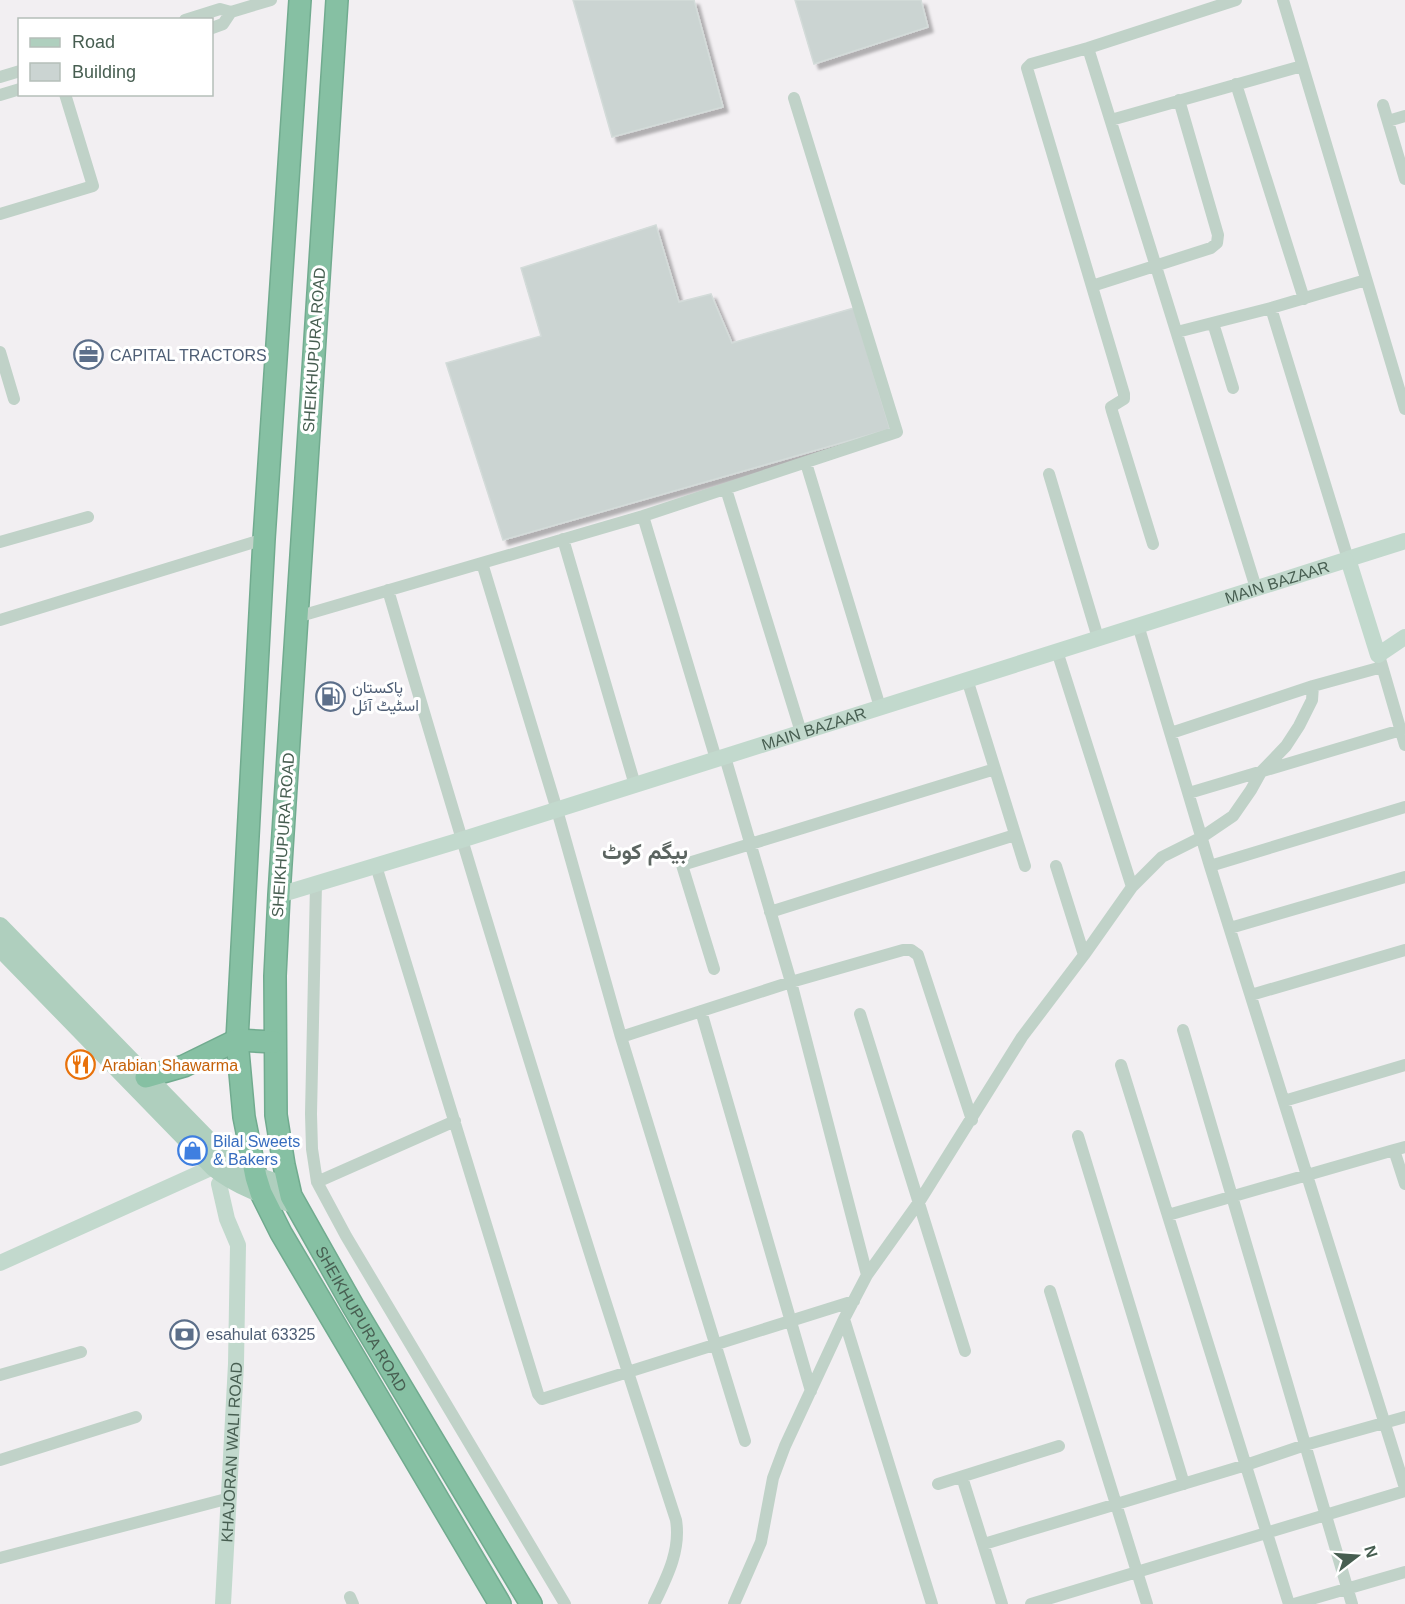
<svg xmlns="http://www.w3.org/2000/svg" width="1405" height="1604" font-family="Helvetica,Vazirmatn,sans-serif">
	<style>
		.building { fill: #cbd4d2; stroke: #d3dbd9; stroke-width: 1.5; filter: url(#shadow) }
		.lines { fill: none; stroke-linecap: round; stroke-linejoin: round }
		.highway-casing { stroke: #71ab8f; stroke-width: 24 }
		.street { stroke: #c0d2c8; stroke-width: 12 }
		.secondary { stroke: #c2d9cd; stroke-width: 16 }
		.primary { stroke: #afcfbe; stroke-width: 18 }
		.highway { stroke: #86c0a3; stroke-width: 21 }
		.labels { text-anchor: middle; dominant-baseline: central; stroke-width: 6; stroke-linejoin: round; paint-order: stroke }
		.street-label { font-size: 16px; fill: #475e51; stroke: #fff }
		.service-label { font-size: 16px; fill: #4e5e75; stroke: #fff; text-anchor: start }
		.food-label { font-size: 16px; fill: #c56008; stroke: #fff; text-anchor: start }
		.shop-label { font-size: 16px; fill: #366cbe; stroke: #fff; text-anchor: start }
		.district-label { font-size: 22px; font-weight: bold; fill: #5c6561; stroke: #fff }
	</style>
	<defs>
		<filter id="shadow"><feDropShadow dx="5" dy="5" stdDeviation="1.5" flood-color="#0004"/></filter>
	</defs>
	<rect width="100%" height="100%" fill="#f2eff2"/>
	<!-- building -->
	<path class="building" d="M573,0H694L723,107L612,137Z
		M795,0H921L928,27L814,64Z
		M656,225L679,302L711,294L732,343L854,308L890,429L503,540L446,363L541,336L521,268Z"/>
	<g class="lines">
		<defs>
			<g id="highway">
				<path d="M300,0L264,539L237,1040L244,1117L256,1177L261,1193L281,1233L500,1604"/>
				<path id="s3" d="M337,0L279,895L275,976L276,1115L284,1165L291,1196L353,1306L531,1604"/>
				<path d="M146,1077L184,1066L237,1040L274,1042"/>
			</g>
		</defs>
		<!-- highway casing -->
		<use href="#highway" class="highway-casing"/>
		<!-- street -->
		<path class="street" d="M1283,0L1405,409
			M185,20L220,9L231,12L271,0
			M212,28L223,24L231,12
			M1088,48L1256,588
			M0,77L20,71
			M1236,84L1304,299
			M0,95L20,89
			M1383,105L1405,179
			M1111,120L1302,66
			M1388,121L1405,116
			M0,214L93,186L65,94
			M1092,286L1211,248L1217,243L1218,235L1179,100
			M1271,308L1348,559L1346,560
			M1213,323L1233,388
			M1177,332L1271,308L1366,280
			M0,352L14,399
			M806,463L880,707
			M1049,474L1098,638
			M726,489L801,732
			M643,516L716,759
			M563,539L635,785
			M0,542L88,517
			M1153,544L1112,411L1111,407L1124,399V394L1027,68L1031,64L1088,48L1236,0
			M482,563L557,810L621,1037L745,1441
			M388,590C479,902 575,1212 676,1520C681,1550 667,1577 654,1604
			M297,617L643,516L897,432L794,98
			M0,620L264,539
			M1138,625L1210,866L1405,1488
			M1057,651L1132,887
			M1380,659L1405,745
			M967,679L1025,866
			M1171,733L1313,686L1382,667
			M725,757L791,982L867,1275
			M1189,793L1401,730
			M376,866L538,1394L542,1399L854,1301
			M1056,866L1084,955
			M1210,866L1405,807
			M316,884L311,1114L312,1149L317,1182L346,1236L565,1604
			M770,912L1015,835
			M1230,928L1405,877
			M714,969L682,865L995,769
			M1251,995L1405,950
			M701,1011L811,1391
			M860,1014L965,1351
			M1183,1030L1352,1604
			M621,1037L791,982L903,950H911L918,955L972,1120
			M1121,1065L1289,1604
			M1284,1101L1405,1065
			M1078,1136L1184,1484
			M1405,1147L1394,1150L1405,1184
			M317,1182L455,1121
			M1168,1215L1394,1150
			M1050,1291L1147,1604
			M844,1319L932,1604
			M0,1375L81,1352
			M0,1460L136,1417
			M962,1477L1002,1604
			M938,1484L1059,1446
			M984,1544L1246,1465L1305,1445L1405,1417
			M0,1558L230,1498
			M350,1597L353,1604
			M734,1604L761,1542L773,1478L785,1446L844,1319L867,1275L919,1202L1022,1037L1084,955L1132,887L1162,857L1202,837L1233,816L1251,790L1261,772L1286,746L1299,726L1312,700L1313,686
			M1031,1604L1405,1491
			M1294,1604L1405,1572"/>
		<!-- secondary -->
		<g class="secondary">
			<path d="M1405,541L1348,559L1378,655L1405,637"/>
			<path id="s1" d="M279,895L461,840L1346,560"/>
			<path d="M0,1263L213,1167L220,1158"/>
			<path id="s2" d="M223,1604L236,1364L238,1245L227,1219L219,1184L232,1165"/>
		</g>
		<!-- primary -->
		<path class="primary" d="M0,926L223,1155L248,1173L289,1187
			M0,948L213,1167C236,1186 265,1196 294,1204"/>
		<!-- highway -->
		<use href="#highway" class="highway"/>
	</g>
	<!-- icons -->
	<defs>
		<symbol id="office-ring" viewBox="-11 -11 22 22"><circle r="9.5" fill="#fff" stroke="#5c6f8a" stroke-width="1.5"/><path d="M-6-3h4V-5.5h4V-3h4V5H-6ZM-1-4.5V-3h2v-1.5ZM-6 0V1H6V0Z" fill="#5c6f8a"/></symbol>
		<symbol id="fuel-ring" viewBox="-11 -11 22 22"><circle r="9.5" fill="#fff" stroke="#5c6f8a" stroke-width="1.5"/><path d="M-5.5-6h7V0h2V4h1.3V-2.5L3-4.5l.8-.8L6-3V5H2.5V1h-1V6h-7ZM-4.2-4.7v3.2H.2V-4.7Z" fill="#5c6f8a"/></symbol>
		<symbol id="restaurant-ring" viewBox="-11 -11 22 22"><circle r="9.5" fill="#fff" stroke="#e8710a" stroke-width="1.5"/><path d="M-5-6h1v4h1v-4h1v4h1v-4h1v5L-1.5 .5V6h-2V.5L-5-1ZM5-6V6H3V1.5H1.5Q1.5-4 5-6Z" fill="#e8710a"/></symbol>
		<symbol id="shop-ring" viewBox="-11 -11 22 22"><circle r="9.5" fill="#fff" stroke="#3f7fe0" stroke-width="1.5"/><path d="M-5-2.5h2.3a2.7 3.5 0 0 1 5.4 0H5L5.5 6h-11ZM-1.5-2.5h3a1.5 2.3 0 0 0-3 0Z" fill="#3f7fe0"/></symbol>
		<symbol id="bank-ring" viewBox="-11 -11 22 22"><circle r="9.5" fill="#fff" stroke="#5c6f8a" stroke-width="1.5"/><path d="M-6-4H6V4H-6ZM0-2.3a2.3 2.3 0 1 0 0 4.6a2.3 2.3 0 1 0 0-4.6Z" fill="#5c6f8a"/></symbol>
	</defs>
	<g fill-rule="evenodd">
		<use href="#office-ring" x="72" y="338" width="33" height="33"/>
		<use href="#fuel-ring" x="314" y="680" width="33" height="33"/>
		<use href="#restaurant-ring" x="64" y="1048" width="33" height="33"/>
		<use href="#shop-ring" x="176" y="1134" width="33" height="33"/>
		<use href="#bank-ring" x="168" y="1318" width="33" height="33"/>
	</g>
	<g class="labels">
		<!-- street labels -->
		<g class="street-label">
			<text transform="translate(314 350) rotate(-86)">SHEIKHUPURA ROAD</text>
			<text stroke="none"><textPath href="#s1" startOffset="1046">MAIN BAZAAR</textPath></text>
			<text stroke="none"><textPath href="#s1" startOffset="560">MAIN BAZAAR</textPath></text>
			<text transform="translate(283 835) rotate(-86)">SHEIKHUPURA ROAD</text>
			<text stroke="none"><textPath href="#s3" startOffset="1341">SHEIKHUPURA ROAD</textPath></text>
			<text stroke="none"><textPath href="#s2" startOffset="152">KHAJORAN WALI ROAD</textPath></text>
		</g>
		<!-- service labels -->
		<g class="service-label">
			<text x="110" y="355">CAPITAL TRACTORS</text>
			<text x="352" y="687">پاکستان<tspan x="352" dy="18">اسٹیٹ آئل</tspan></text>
			<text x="206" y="1334">esahulat 63325</text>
		</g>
		<!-- food labels -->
		<g class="food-label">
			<text x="102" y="1065">Arabian Shawarma</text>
		</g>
		<!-- shop labels -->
		<g class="shop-label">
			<text x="213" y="1141">Bilal Sweets<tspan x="213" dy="18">&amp; Bakers</tspan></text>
		</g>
		<!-- district labels -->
		<g class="district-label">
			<text x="645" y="851">بیگم کوٹ</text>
		</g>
	</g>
	<!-- legend -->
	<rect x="18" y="18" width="195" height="78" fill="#ffffff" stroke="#b5bfb9" stroke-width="1.5"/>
	<rect x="30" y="38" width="30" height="9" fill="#afcfbe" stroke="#b5bfb9" stroke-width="1.5"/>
	<text x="72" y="48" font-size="18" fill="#475e51">Road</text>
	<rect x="30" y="63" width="30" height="18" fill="#cbd4d2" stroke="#b5bfb9" stroke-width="1.5"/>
	<text x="72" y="78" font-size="18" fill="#475e51">Building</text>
	<!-- north arrow -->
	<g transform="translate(1357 1556) rotate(73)" stroke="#ffffff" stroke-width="4.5" paint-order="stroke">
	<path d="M0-4.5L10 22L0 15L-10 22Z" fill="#475e51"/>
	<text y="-9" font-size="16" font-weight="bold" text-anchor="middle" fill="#475e51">N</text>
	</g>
</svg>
